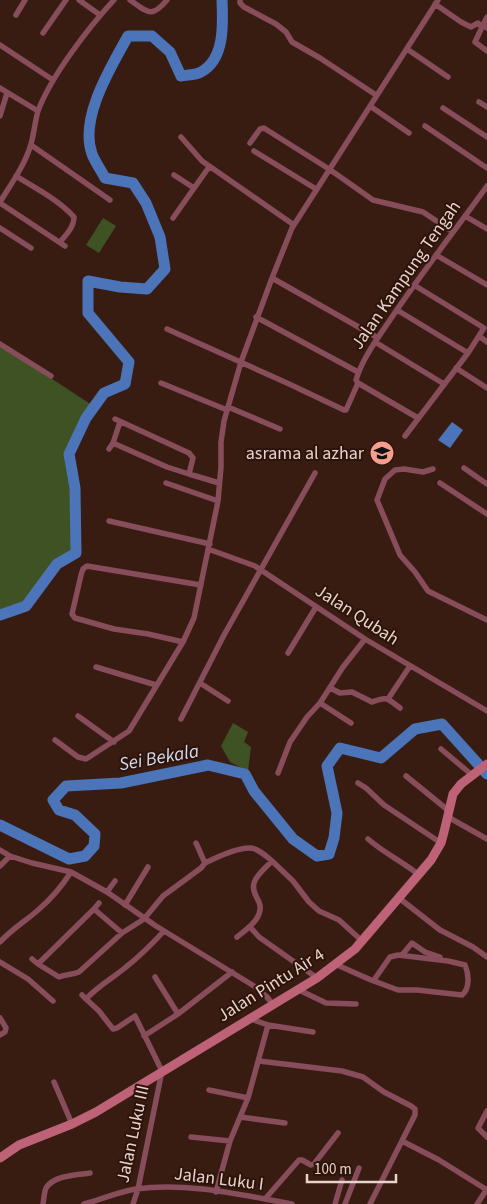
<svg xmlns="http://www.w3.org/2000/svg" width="487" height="1204" font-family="'Source Sans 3',sans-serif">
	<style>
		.green { fill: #3e5224 }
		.water { fill: #4c74b8 }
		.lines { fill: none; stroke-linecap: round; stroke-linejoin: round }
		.river { stroke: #4c74b8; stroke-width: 11 }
		.street { stroke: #874d5a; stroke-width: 5.5 }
		.secondary { stroke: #be6278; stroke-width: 9 }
		.labels { text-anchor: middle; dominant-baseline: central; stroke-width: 4; stroke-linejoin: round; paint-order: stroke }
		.street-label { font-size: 18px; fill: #e7d3cd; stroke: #2d1309 }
		.poi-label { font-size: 18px; fill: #e7d3cd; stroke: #2d1309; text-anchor: end }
		.water-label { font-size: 19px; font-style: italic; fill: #d1dcef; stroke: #2d1309 }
	</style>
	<rect width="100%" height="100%" fill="#381c12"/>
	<!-- green -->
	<path class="green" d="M103,218L116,226L99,253L86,245Z
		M0,345L92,405L65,454L72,500L73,551L53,562L23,604L0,611Z
		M233,723L248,732L244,742L251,747L248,771L230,762L221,746Z"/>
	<!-- water -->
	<path class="water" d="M452,422L463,430L450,448L438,440Z"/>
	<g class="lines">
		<!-- river -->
		<path class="river" d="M0,615L26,606L57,564L76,553L75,488L69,454L86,418L104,393L125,384L129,362L88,313V281L120,287L147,289L165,269L160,237L146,203L133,183L105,178C101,170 95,162 92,154C79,118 111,67 128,36H152L170,52L181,76C187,75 196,75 201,72C225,59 223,24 222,0
			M0,825L69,859L85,856L94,846L95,834L75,815L59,810L53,800L66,786L121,783L208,765L245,774L254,791L293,839L317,856L329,854L334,838L337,813L327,766L340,748L381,758L415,729L442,724L487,774"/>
		<!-- street -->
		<path class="street" d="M79,0L100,15
			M130,0C148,12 151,19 167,0
			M240,0V3L244,7L276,24L286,32L292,42L320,58L376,95
			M435,4L461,22L471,27L478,23L482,27
			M16,15L25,0
			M487,17L483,25L487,28
			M483,25L475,42L487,51
			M43,33L66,0
			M0,45L53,80
			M407,49L448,77
			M0,88L38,111
			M479,102L487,107
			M370,106L409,133
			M443,108L487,137
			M0,116L7,93
			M425,126L487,168
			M181,137L202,161L294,225
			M250,143L260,129L264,128L267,130L329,169L373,200L423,212L453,232
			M31,145L110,200
			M254,151L316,189
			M174,175L194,188
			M16,176C35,188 59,200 74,217C74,227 66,235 60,242
			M0,202C11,184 25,165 31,144C34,134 35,121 38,111C51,76 89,27 114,0
			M0,203L65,246
			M465,216L487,229
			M173,218L209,167
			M0,228L31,248
			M436,255L487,285
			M272,278L378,338
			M397,310L468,353
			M256,317L358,372
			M167,329L287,383L344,410H346L358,383
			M479,336L487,342
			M375,342L444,384
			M0,344L51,376
			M456,368L487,388
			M161,383L227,410
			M358,383L356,380C363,356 381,334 394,314C424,270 456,229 487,186
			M358,383L418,418
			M228,407L280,429
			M115,419L189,453L193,458L189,474L219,483
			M405,436L468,353L484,328L414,285
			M113,443L120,422
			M109,449L113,443L167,467L189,474
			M464,468L487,484
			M433,469L423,472L404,469L395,470L385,479L377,500L400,555L415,572L428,591L487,620
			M166,483L218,501
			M440,483L487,514
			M109,521L210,544
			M208,549L255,566L365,639L487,711
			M183,642L148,634L114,629L75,618L72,614L81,575L83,569L87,566L201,585
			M288,653L316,607
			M96,667L156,685
			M200,683L228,701
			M330,688L340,693L352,692L372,702C387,696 387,698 400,708
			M388,699L410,666
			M320,703L351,723
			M78,716L114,742
			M181,719L224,635L315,473
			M55,740L78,757L86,759L129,731L183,642L194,618L218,501L221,467V442L224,421L241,362L272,278L292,228L438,0
			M441,749L472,775
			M278,773L290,742L307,717L320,703L343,667L365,639
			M406,776L449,811
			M358,783L366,788L384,805L441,843
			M448,817L487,839
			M368,839C384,853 403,862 419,875
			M0,850L10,856L32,863L71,872L107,892L156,926L254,986L267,997L273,1005
			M272,861L293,881L309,902L319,911L339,920L361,940
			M205,863C217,857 238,847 251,848C259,849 266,856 272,861C266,867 256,875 254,883C252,890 256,896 259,902C265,917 247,929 237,937
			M0,866L10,856
			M107,892L115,881
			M399,898L440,930L473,947L487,957
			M125,905L148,867
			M94,909L99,903
			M250,927L259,937L317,978
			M122,933L94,909L38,964L59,977C66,974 72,975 79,972L122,933L144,919L163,896L201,868L205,863L196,843
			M0,942C11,930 24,922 37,911C50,900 62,886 71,872
			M402,955L412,943L425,952L440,957
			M32,959L38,964
			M0,962L28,979L53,1001
			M335,964L371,980L398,990H417L462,995C470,989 469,974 465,965L448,961L398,955L390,957L374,980
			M155,977L178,1014
			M297,989L326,1003L356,1004
			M82,995L86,999C98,986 113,978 126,967C140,956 152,944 164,931
			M86,999L99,1011L113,1029L117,1028L135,1016L162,1071L138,1189L133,1204
			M0,1018L6,1028L5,1032L0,1035
			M268,1025L313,1032
			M144,1036L178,1014L232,972
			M259,1061L342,1071L363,1077L384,1092L411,1106L415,1109V1115L370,1204
			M54,1082L72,1124
			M209,1090L248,1098
			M487,1111L478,1128L487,1137
			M240,1117L285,1123
			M191,1137L230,1141
			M402,1141L439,1160L487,1190
			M216,1192L230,1141L248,1098L268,1025L251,1019
			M265,1199L299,1160H302L311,1165L314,1164L338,1133
			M43,1204C44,1199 44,1193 46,1188C54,1175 77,1175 90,1173
			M84,1204C102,1199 118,1192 136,1189C187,1182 241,1195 292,1204
			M335,1204L342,1180
			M345,1204L359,1168
			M477,1204L487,1189"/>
		<!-- secondary -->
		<path class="secondary" d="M0,1158L19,1145L72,1124L96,1112L317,978L355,949L431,860L441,843L444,832L453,794L461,784L487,764"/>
	</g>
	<!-- icons -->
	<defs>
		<symbol id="school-disc" viewBox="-11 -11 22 22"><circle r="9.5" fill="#f59d8e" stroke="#2d1309"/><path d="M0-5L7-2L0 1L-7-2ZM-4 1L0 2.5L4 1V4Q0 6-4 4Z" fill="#111"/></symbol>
	</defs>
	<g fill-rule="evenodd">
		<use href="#school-disc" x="368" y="439" width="28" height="28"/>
	</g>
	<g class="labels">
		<!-- street labels -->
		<g class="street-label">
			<text transform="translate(406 275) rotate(-55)">Jalan Kampung Tengah</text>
			<text transform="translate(357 615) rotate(33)">Jalan Qubah</text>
			<text transform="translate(271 985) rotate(-32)">Jalan Pintu Air 4</text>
			<text transform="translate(133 1134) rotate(-78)">Jalan Luku III</text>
			<text transform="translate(219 1179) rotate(7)">Jalan Luku I</text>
		</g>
		<!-- poi labels -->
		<g class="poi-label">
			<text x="364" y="453">asrama al azhar</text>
		</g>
		<!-- water labels -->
		<g class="water-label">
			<text transform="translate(159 758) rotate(-10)">Sei Bekala</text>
		</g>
	</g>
	<!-- scale -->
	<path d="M307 1174v8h89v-8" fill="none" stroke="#e7d3cd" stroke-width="2.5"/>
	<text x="314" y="1174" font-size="15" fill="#e7d3cd" stroke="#2d1309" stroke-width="4" paint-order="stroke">100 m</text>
</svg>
